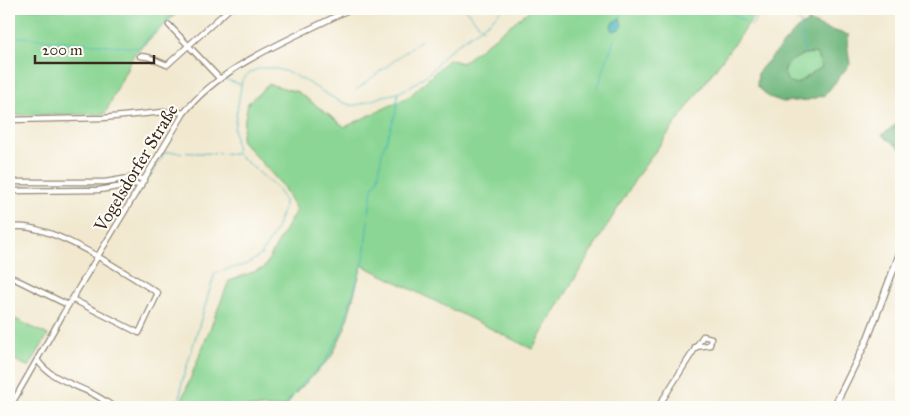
<svg xmlns="http://www.w3.org/2000/svg" width="910" height="416" font-family="'IM FELL Great Primer',serif">
	<style>
		.green { fill: #8bd694; stroke: #638059 }
		.forest { fill: #70b77e; stroke: #56704e; fill-rule: evenodd }
		.water { fill: #45b4be; stroke: #406f6e }
		.lines { fill: none; stroke-linecap: round; stroke-linejoin: round }
		.stream { stroke: #45b4be; stroke-width: 1 }
		.street-casing { stroke: #968976; stroke-width: 7 }
		.secondary-casing { stroke: #968976; stroke-width: 8 }
		.street { stroke: #fff; stroke-width: 4.5 }
		.secondary { stroke: #fff; stroke-width: 5.5 }
		.labels { text-anchor: middle; dominant-baseline: central; stroke-width: 4; stroke-linejoin: round; paint-order: stroke }
		.street-label { font-size: 18px; fill: #3b2a1e; stroke: #fdfcf7 }
	</style>
	<rect width="100%" height="100%" fill="#fdfcf7"/>
	<filter id="ink" filterUnits="userSpaceOnUse"><feTurbulence type="fractalNoise" baseFrequency=".02" numOctaves="2"/><feDisplacementMap in="SourceGraphic" scale="10" xChannelSelector="R" yChannelSelector="G"/><feConvolveMatrix kernelMatrix="1 2 1 2 8 2 1 2 1" color-interpolation-filters="sRGB"/></filter>
	<filter id="wash" filterUnits="userSpaceOnUse"><feTurbulence type="fractalNoise" baseFrequency=".0096" numOctaves="4" result="noise"/><feDisplacementMap in="SourceGraphic" scale="20" xChannelSelector="R" yChannelSelector="G"/><feGaussianBlur stdDeviation="1.12" result="paint"/><feColorMatrix in="noise" values="0 0 0 0 0 0 0 0 0 0 0 0 0 0 0 0 0 1.4 0 .05"/><feComposite in="paint" operator="in"/></filter>
	<g filter="url(#wash)">
		<rect width="100%" height="100%" fill="#f1e8cf"/>
		<!-- green -->
		<path class="green" d="M9,9H181L134,54L105,114L9,115Z
			M531,9H759L638,175L532,349L362,265L345,328L331,357L289,400L286,407H186L183,397L229,281L264,268L296,210L282,185L241,140L248,103L269,84L298,92L345,127L410,96L449,59L462,63Z
			M816,53L822,67L796,84L788,82L784,73L787,63L804,54Z
			M9,316L48,335L29,367L9,357Z"/>
		<!-- forest -->
		<path class="forest" d="M809,21L824,28L849,35L847,43L850,64L825,95L808,100L783,102L769,97L757,86L758,72L796,30ZM816,53L822,67L796,84L788,82L784,73L787,63L804,54Z
			M901,116V149L882,135L898,123Z"/>
		<!-- water -->
		<path class="water" d="M620,18L622,25L620,29L612,31L611,24Z"/>
		<g class="lines">
			<!-- stream -->
			<path class="stream" d="M465,9L483,29
				M725,9L745,22
				M785,9L801,23L804,54
				M620,18L621,9
				M751,26L762,9
				M9,36L138,48L177,9
				M224,79L240,84
				M356,90L421,40
				M597,90L614,39
				M149,178L165,152L237,154
				M9,188C52,184 94,187 137,180
				M369,215L372,188L378,179L382,152L396,113L398,94
				M179,407L182,382L215,273L247,264L261,255L275,232L284,206V200L276,187L237,154L234,129L242,80C275,41 331,109 356,105C363,104 371,100 378,98C384,95 393,95 400,92C410,87 422,79 431,71C438,65 442,56 449,51C467,35 486,28 502,9
				M286,407L299,387L325,362L341,332L364,259L368,220"/>
		</g>
	</g>
	<g filter="url(#ink)">
		<g class="lines">
			<defs>
				<path id="street" d="M169,25L219,78
					M140,56L148,57L167,65L229,9
					M9,120L103,118L173,111L184,113
					M9,182H105L135,177L145,180
					M9,191L99,190L136,184L141,186
					M9,228C46,218 126,274 158,293L139,333L72,299
					M9,276L68,305
					M38,361C50,378 73,384 91,393C100,397 107,403 115,407
					M10,407L63,314L184,113C223,63 295,38 350,9
					M658,407L703,336L711,338L710,345L695,347"/>
				<path id="secondary" d="M834,407L867,340L901,250"/>
			</defs>
			<!-- street casing -->
			<use href="#street" class="street-casing"/>
			<!-- secondary casing -->
			<use href="#secondary" class="secondary-casing"/>
			<!-- street -->
			<use href="#street" class="street"/>
			<!-- secondary -->
			<use href="#secondary" class="secondary"/>
		</g>
	</g>
	<g class="labels">
		<!-- street labels -->
		<g class="street-label">
			<text transform="translate(136 168) rotate(-59)">Vogelsdorfer Straße</text>
		</g>
	</g>
	<!-- margin -->
	<rect width="910" height="416" fill="none" stroke="#fdfcf7" stroke-width="30"/>
	<!-- scale -->
	<path d="M35 55v8h119v-8" fill="none" stroke="#3b2a1e" stroke-width="2.5"/>
	<text x="42" y="55" font-size="15" fill="#3b2a1e" stroke="#fdfcf7" stroke-width="4" paint-order="stroke">200 m</text>
</svg>
